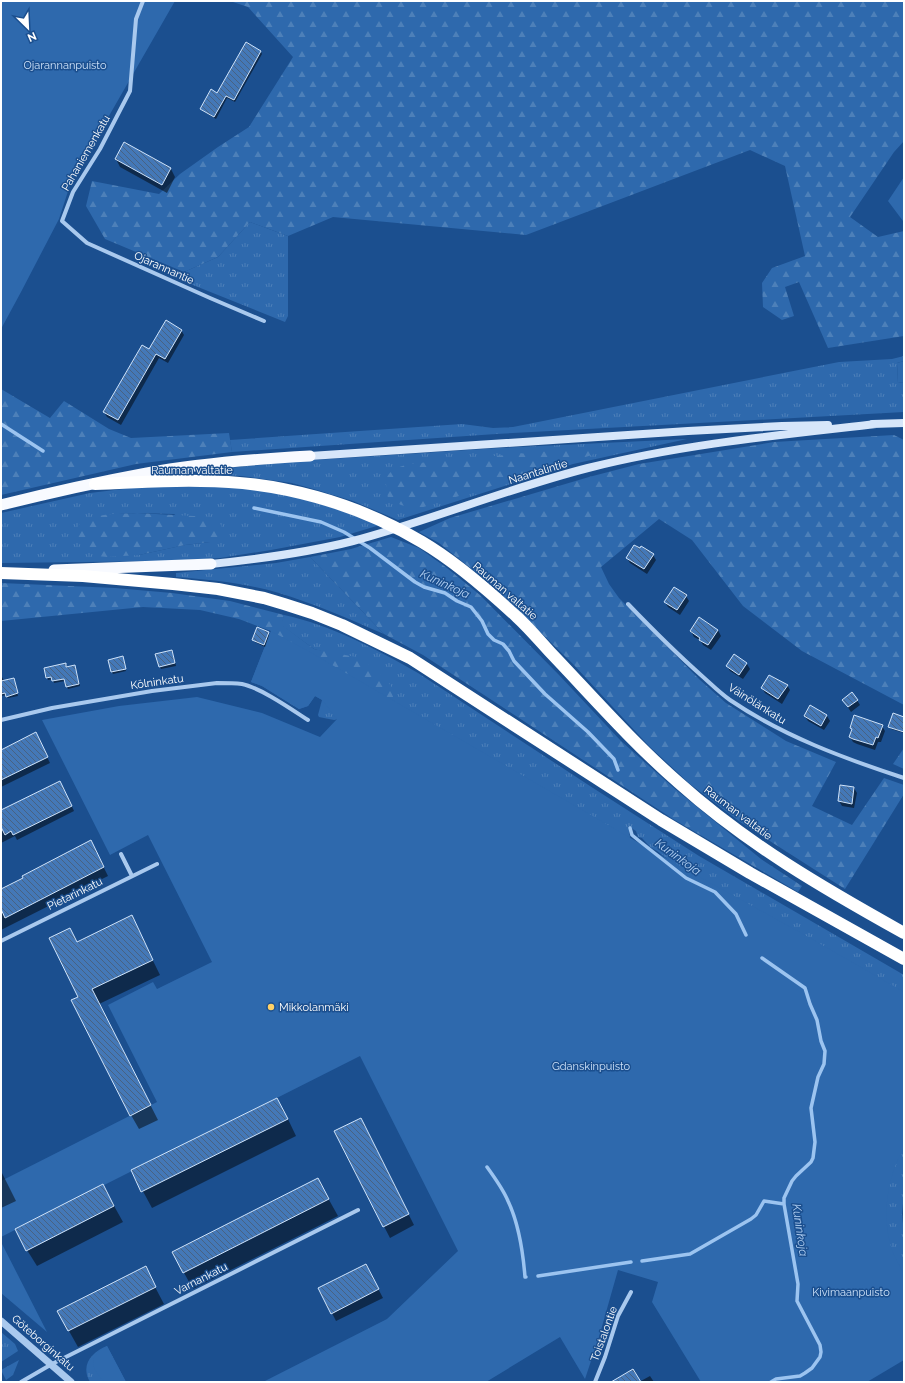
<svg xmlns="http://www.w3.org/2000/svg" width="905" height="1383" font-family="Raleway,sans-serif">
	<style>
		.grass { fill: url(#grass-tufts); fill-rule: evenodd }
		.forest { fill: url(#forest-firs) }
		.green { fill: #2e69ad }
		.shadow { fill: #0007 }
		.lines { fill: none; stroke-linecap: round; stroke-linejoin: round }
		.stream { stroke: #9cc4f0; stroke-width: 3.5 }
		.building { fill: url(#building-back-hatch); stroke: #cfe3fa }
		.minor { stroke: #a9c9ee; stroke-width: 4 }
		.tertiary { stroke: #a9c9ee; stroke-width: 7 }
		.secondary { stroke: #d6e6fa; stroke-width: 8 }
		.trunk { stroke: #f8faff; stroke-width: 11 }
		.motorway { stroke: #fff; stroke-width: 12 }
		.poi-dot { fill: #ffd166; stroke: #1b4f8f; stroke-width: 1.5 }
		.labels { text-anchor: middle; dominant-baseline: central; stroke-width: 3; stroke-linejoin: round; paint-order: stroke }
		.park-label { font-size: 11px; fill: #cfe3fa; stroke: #1b4f8f }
		.street-label { font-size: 11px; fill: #fff; stroke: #1b4f8f }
		.poi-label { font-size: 11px; fill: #fff; stroke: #1b4f8f; text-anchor: start }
		.water-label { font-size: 12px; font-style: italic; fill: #b5d3f5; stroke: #1b4f8f }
	</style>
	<defs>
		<pattern id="grass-tufts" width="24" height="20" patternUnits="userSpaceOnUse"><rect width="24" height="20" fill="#2e69ad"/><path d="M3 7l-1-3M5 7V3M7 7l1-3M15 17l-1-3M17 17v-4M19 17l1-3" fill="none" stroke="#4d80b9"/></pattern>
		<pattern id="forest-firs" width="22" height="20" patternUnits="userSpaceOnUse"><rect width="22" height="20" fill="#2e69ad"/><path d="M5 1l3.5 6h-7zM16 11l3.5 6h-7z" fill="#4d80b9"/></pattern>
		<pattern id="building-back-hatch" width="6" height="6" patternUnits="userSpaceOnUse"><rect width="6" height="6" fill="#4478b7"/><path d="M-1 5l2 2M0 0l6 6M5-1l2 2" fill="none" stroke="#486282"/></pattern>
	</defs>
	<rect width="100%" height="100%" fill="#1b4f8f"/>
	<!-- grass -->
	<path class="grass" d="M250,222L288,236V316L285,322L183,281L184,272L218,257Z
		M904,356V361L897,363L898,383L904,382V412L496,434L232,452L230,440L462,424L493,428L513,427L839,362L892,359Z
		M687,439L573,464L398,520L353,501L317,490L292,483L242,476L198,474V471L299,461L499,448Z
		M157,487C179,487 200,486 221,487C276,489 330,505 380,525L340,537L271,550L220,558L169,561L1,563V513L90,493L131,488ZM137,513L174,514L210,542L185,545L139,555L118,514Z
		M310,557L384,634C349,619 315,604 279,593C246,583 211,580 176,577V573L276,563Z
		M284,615C331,625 376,649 418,673L593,788L699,856L904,975V1041L657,851L650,847L642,838L638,837L636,831L628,826L630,837L629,840L380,711L334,720L319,717L318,715L322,700L333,654L314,649L281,625Z
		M904,1092V1193L902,1214L904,1234V1337L870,1246Z
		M1,1332L15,1344L18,1351L1,1362Z
		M107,1346L126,1382H90C80,1365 92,1352 107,1346Z
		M19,1360L13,1375L6,1380L1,1370Z"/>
	<!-- forest -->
	<path class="forest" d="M230,1H904V141L894,152L850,217L878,237L904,231V336L828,348L799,282L785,287L794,316L782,320L763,307L762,283L772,268L805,256L785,166L750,150L526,235L333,217L288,236L250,222L218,257L184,272L105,239L86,206L92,181L159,194L180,174L218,147L249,127L293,57L248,7Z
		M1,389L50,418L64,401L109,429L131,438L229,433L232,452L136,464L1,495Z
		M894,435L904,440V705L802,651L743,606L692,540L659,519L601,567L609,584L619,598L700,680L726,703L786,741L836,762L812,806L852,825L884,778L904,785V794L845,889L740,822L690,784L649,746L573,664L492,585L439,543L419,532L450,518L589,477L639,464L774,442Z
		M592,447L596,449V452L592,455L417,509L401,505L388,498C383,475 387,471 408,464Z
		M137,513L212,517L221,525L224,532L221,537L210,542L185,545L139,555L107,557L97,556L82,549C80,543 77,537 77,530C79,512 123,514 137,513Z
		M391,537L419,548L447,568L480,595L559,675L621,741L675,789L761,859L802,886L798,892L673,819L423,655L384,634L310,557L351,549Z
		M1,583L115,588L172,593L230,601L284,615L282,625L314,649L361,658L383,676L391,686L393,697L390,704L332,705L315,696L308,706L299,709L262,686L251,682L271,631L239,619L200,610L143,607L1,621Z
		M904,748V769L893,764Z"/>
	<!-- green -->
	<path class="green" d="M1,1H175L71,182L59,219L21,292L1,329Z
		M904,177V221H903L888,201Z
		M904,361V382L898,383L897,363Z
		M271,631L308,651L646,847L810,938L904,992V1147C887,1178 881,1216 892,1250C895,1259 901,1267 904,1275C905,1280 904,1290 904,1296C904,1317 904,1339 904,1360L867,1382H701L652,1302L658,1282L618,1270L599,1337L585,1379L560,1337L486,1382H263L387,1319L458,1251L360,1056L1,1237V1181L157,1102L108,1005L153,982L157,989L212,962L148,835L110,855L42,720L119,706L197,697L262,713L320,737L337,719L322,700L315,696L308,706L299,709L262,686L251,682Z
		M1,1242L47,1332L1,1293Z
		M107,1346L126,1382H105C90,1369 88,1355 107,1346Z"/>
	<!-- shadow -->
	<path class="shadow" d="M246,43L261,52L262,54L235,102L227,98L216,119L203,111L201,109L217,94Z
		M124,143L171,169L175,177L167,193L120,167L116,159Z
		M181,330L184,335L168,363L159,358L121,425L107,417L104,412L150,350Z
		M653,555L656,560L647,574L630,563L627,558Z
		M686,596L689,601L680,615L668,607L665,602Z
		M718,630L721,636L711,650L703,645L700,640L694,637L691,631Z
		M268,633L269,635L265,647L255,642L253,640Z
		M173,653L176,666L161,669L160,667Z
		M123,660L126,671L113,674L112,672Z
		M65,664L67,668L75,666L80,686L68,689L65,681L54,683L53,679L48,680L47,677Z
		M747,664L750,669L743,679L730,671L727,666Z
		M1,677H2L4,681H15L18,696L8,698L6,695L1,696Z
		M787,685L790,690L782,704L765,693L762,688Z
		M843,700H857L860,705L851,712Z
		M810,707L827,716L830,721L824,730L808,721L805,716Z
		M904,718V733L891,729L890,726Z
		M882,726L885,731L881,742H878L875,750L857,744L853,742L850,737L852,730L851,728Z
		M38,739L50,763L1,787V751Z
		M63,787L74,811L17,840L15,836L1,843V811Z
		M854,788L857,793L854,808L842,806L839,801Z
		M95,850L108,876L1,930V890Z
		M131,916L160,975L99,1004L158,1120L139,1129L131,1115L77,943Z
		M286,1115L296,1136L152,1208L132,1171Z
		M366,1130L414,1225L390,1238L335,1131Z
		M1,1171L16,1201L1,1208Z
		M318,1180L338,1216L193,1289L173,1253Z
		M103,1186L123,1222L37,1266L27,1250Z
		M145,1268L164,1304L78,1347L69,1331Z
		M370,1273L383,1298L336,1321L332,1313Z
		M650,1376L654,1382H639Z"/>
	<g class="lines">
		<!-- stream -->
		<path class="stream" d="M1,424L43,451
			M254,508L321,522L344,532L370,548L415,582L424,587L445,593L457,601L471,607L482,621L488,634L494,640L503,644L509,651L514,661L545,694L588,732L614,759L618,770
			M630,828L632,835L638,840L686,878L715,892L736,914L746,935
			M762,958L805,988L810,1004L817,1020L821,1041L825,1051L824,1064L818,1077L811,1108L815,1142L813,1158L811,1162L796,1176L792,1181L784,1198V1204L798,1284L797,1301L820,1345L821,1352L820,1357L812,1368L805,1373L800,1376L776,1379L771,1382
			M487,1167C495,1178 503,1189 508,1201C519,1224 523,1252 525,1277H526
			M642,1261L690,1254L751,1219L756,1215L764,1201L784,1204
			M538,1276L631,1262"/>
	</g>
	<!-- building -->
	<path class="building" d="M246,42L261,51L234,100L226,96L214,117L200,109L211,89L217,93Z
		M124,142L171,168L162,185L115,159Z
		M166,320L182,330L165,359L156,354L118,420L103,412L142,345L149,349Z
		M634,545L640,548L641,546L654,554L644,569L626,558Z
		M674,587L687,595L677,610L664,602Z
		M699,617L718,630L708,645L699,640L700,638L690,631Z
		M257,627L269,632L264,645L252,640Z
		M172,650L175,663L159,667L155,654Z
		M734,654L747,663L739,675L726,666Z
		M123,656L126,669L111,672L108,660Z
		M66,663V667L75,665L79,684L66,687L64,679L52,681L51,677L46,678L44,668Z
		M769,675L788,685L778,699L761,688Z
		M14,678L18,693L6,697L5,693L1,694V681Z
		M852,692L858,700L848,707L842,700Z
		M810,705L827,715L821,726L804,716Z
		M893,713L904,717V732L888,727Z
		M854,715L883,725L878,738L876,737L873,745L853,739L849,737L852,729L850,728Z
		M36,732L48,757L1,780V750Z
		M60,781L72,806L13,835L11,831L5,835L1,827V810Z
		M840,785L854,787L852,804L838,801Z
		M91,840L104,867L5,918L1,909V889L23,878L22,876Z
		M132,915L153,960L92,989L151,1105L130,1116L71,1000L78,997L49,938L70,928L77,942Z
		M277,1098L288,1119L141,1192L131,1170Z
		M361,1118L409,1214L383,1227L334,1131Z
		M318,1178L329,1199L183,1273L172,1252Z
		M103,1184L114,1206L26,1251L15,1229Z
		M366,1264L379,1289L331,1314L318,1288Z
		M146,1266L156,1287L68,1331L57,1311Z
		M633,1369L641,1382H611Z"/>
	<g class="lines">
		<!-- minor -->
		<path class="minor" d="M143,1L136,19L130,91L100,149L73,192L62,221L87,243L210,298L264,321
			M628,604C652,629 676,653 702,676C711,684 720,693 730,700C783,736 843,758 904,778
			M1,720L52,708L152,691L217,683C225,683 234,683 242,684C261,688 291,709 308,720
			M121,854L132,876
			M1,941L157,864
			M21,1382L52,1364L358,1210
			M595,1382L605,1357L618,1316L631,1292"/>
		<!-- tertiary -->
		<path class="tertiary" d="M1,1321L71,1382"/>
		<!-- secondary -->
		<path class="secondary" d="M872,424L904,423
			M310,456L688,431L782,426L828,425
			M211,564C259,559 306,553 353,541C432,520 509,488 588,468C683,444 780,435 876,424"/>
		<!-- trunk -->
		<path class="trunk" d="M1,505C49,493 98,482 147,473C200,463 256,459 310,456
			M54,570L211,564"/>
		<!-- motorway -->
		<path class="motorway" d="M95,484C130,483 166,480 201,481C279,481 356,503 422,542C456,562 489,591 517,617C529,628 539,640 550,652C592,696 633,743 679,783C747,844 825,889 904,933
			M1,573L83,576L173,584L218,589L264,598L284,604L312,613L342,625L410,658L661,820L750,873L904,959"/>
	</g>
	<!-- markers -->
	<circle class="poi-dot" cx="271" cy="1007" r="4"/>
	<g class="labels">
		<!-- park labels -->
		<g class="park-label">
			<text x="65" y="65">Ojarannanpuisto</text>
			<text x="591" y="1066">Gdanskinpuisto</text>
			<text x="851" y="1292">Kivimaanpuisto</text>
		</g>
		<!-- street labels -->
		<g class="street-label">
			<text transform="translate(86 153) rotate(-60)">Pahaniemenkatu</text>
			<text transform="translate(164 268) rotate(24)">Ojarannantie</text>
			<text x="192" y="470">Rauman valtatie</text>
			<text transform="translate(538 472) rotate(-17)">Naantalintie</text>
			<text transform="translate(505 591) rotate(41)">Rauman valtatie</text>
			<text transform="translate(157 682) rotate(-8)">Kölninkatu</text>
			<text transform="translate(757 704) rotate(32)">Väinölänkatu</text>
			<text transform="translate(738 813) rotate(37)">Rauman valtatie</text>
			<text transform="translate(75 894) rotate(-26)">Pietarinkatu</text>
			<text transform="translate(201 1279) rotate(-27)">Varnankatu</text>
			<text transform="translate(604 1334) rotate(-70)">Toistalontie</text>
			<text transform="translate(43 1343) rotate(41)">Göteborginkatu</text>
		</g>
		<!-- poi labels -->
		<g class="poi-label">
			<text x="279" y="1007">Mikkolanmäki</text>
		</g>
		<!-- water labels -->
		<g class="water-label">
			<text transform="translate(445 584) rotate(25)">Kuninkoja</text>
			<text transform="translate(678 857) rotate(36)">Kuninkoja</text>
			<text transform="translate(800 1230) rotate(82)">Kuninkoja</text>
		</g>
	</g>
	<!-- border -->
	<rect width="905" height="1383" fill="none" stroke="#ffffff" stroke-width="4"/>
	<!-- north arrow -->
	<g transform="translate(28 28) rotate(156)" stroke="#1b4f8f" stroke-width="3" paint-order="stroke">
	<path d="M0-3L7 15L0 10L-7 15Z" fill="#ffffff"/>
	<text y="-6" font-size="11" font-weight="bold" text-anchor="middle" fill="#ffffff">N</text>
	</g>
</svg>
